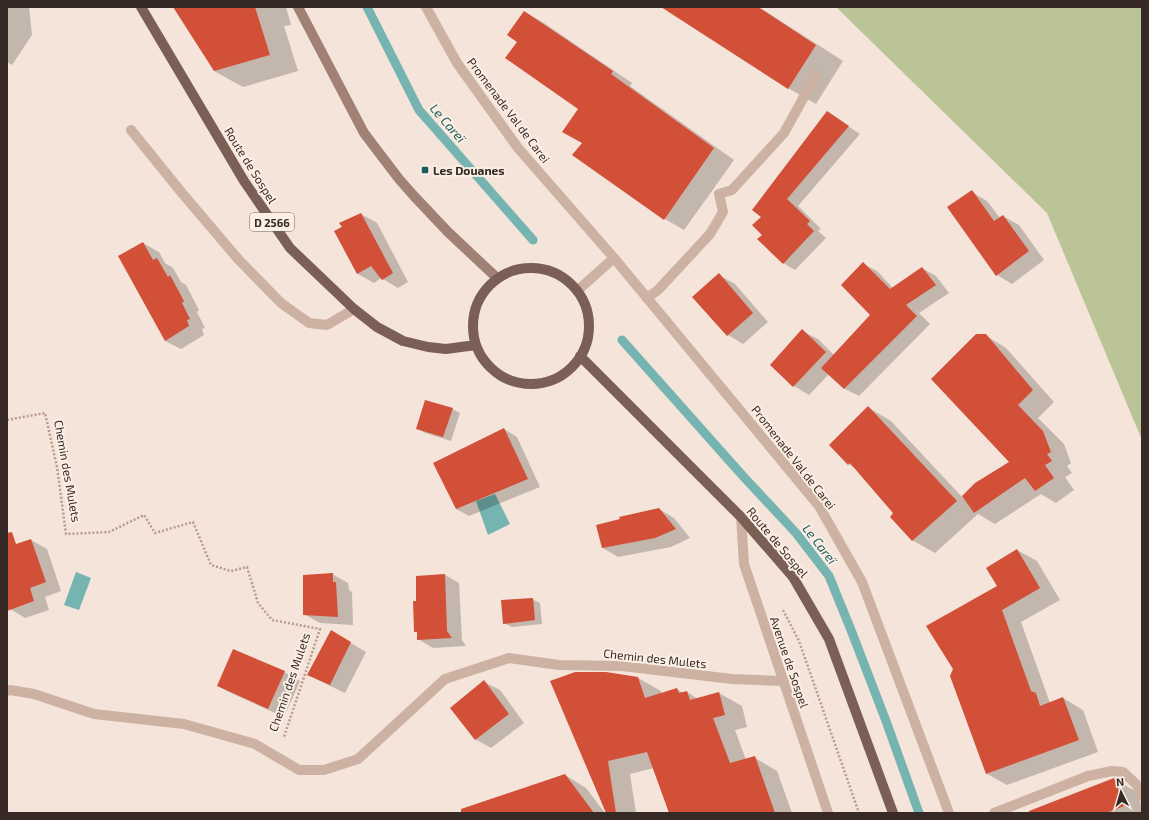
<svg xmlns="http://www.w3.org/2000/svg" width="1149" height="820" font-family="'Exo 2',sans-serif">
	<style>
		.green { fill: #bac497 }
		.water { fill: #75b4b0 }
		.shadow { fill: #0003 }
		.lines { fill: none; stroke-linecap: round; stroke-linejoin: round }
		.stream { stroke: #75b4b0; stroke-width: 9 }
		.building { fill: #d24f38 }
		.path { stroke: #b99c8d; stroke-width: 2.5; stroke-dasharray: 2 2; stroke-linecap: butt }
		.lane { stroke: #cdb2a3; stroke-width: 10 }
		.street { stroke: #cdb2a3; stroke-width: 10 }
		.secondary { stroke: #a18075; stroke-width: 10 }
		.primary { stroke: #7b5e55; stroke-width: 10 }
		.poi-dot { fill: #175d5b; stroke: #fbefe5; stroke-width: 1.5 }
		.labels { text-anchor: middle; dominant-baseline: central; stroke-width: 4; stroke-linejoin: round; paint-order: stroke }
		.shield { fill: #fbefe5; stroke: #72655f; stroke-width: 1 }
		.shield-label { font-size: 11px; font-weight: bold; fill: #372a26 }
		.street-label { font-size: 12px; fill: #372a26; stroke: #fbefe5 }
		.poi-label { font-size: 12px; font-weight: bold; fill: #372a26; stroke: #fbefe5; text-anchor: start }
		.water-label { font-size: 13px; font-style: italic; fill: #175d5b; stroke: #fbefe5 }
	</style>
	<rect width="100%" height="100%" fill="#f4e4d9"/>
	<!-- green -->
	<path class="green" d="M836,7H1142V440L1047,213Z"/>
	<!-- water -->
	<path class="water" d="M495,494L510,524L488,535L476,501Z
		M76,572L91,578L79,610L64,605Z"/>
	<!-- shadow -->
	<path class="shadow" d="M7,7H29L32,35L12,65L7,62Z
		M179,7H286L291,25L284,26L298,71L243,87L214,71Z
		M663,7H759L843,61L816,104L788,88Z
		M525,12L544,23L632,83L630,86L734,160L684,230L665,219L583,143L579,109L519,42Z
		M839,120L860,134L798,206L821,229L818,231L826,238L795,270L783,263L763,235L762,217Z
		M972,192L987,201L1000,218L1003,216L1019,225L1044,260L1012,284L997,275Z
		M361,214L377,223L408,282L398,288L381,278L374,283L358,274L335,231Z
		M143,243L159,252L165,263L173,268L181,282L186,285L199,310L197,312L205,328L202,329L204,335L181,349L165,341Z
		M863,264L877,271L893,288L922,268L936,276L949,293L919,313L930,324L859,396L845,389L829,374L809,395L794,386L802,331L818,339L834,355L871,315Z
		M719,275L735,284L768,322L743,344L728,335Z
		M985,335L1006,348L1054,402L1038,418L1064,444L1071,463L1067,466L1072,473L1065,477L1074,490L1056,503L1041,494L995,524L978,514L935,553L912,540L894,513L856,469L849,464L831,445L869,408L891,421L962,497L976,484L1010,462Z
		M452,409L460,413L451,441L425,433L417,428Z
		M504,429L517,437L540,487L469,516L456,509Z
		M659,509L674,518L690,538L671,547L618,557L603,548Z
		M31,540L47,549L61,591L45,597L49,610L25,618L10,609L7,600V548Z
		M1017,550L1037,561L1060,600L1021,622L1050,703L1063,698L1083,710L1098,752L1007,785L987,774L999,586Z
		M332,574L348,583L349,590L352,592L353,625L320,623L304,614Z
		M445,575L459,583L462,640L466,646L433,648L418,639V633L415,631L417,602Z
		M532,599L540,603L542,624L512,627L504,623Z
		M332,632L366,652L345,693L324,683L309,675Z
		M284,672L300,681L284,717L233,694L218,686Z
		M638,678L661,691L662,694L677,689L683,693L687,692L698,699L719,693L742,706L747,727L735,730L746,760L755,758L777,771L792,813H670L654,768L630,774L636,813H607L551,681Z
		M484,682L500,690L524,723L491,748L475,739Z
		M565,775L586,788L605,813H505Z
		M1114,779L1137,792L1142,808V813H1026Z"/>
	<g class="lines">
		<!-- stream -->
		<path class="stream" d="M367,7L419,110L533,240
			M622,340L742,475L796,533L829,576L851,630L886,721L919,813"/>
	</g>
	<!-- building -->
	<path class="building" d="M173,7H255L270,55L214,71Z
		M661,7H758L816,45L788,89Z
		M524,11L613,71L611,74L714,148L664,220L572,155L582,143L562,132L578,109L505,58L517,42L507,35Z
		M827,111L849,126L787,199L810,221L807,224L814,231L783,264L757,239L762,235L752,225L761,217L752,210Z
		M972,190L994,221L1003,215L1029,251L996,276L947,207Z
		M361,213L393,273L382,280L371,266L357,274L334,231L342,227L339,223Z
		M143,242L153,260L157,258L168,277L170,275L184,301L182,303L190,319L187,320L189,326L165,341L118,256Z
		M863,262L890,289L922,267L936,285L906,305L917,316L844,389L821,368L870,315L841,285Z
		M719,273L753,313L727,336L692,297Z
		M802,329L826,352L793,387L770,365Z
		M976,334H986L1033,390L1018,405L1043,431L1051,452L1047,454L1052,461L1045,465L1054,478L1035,491L1025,478L974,513L962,496L975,483L1009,462L931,379Z
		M425,400L453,408L443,437L416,429Z
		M868,406L957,501L912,541L890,517L893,513L850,463L848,465L829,445Z
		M504,428L528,479L456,509L433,463Z
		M659,508L676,529L655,538L602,548L596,525L620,519L619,517Z
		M12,532L16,544L31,539L46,582L30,588L34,601L7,611V533Z
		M1017,549L1040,588L1002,610L1031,691L1036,693L1040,706L1063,697L1079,740L986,774L950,676L953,669L926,626L997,586L986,568Z
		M333,573V582H336L338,617L303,615V575Z
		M445,574L447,631L452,638L417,640V632H414L413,601H416V576Z
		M533,598L535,620L503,624L501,600Z
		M331,630L351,642L330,685L307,675Z
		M233,649L285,671L268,709L217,686Z
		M575,672H606L638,677L645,698L677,688L679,693L687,691L690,700L719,692L725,715L713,718L730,763L755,756L775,813H669L647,752L608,761L616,813H606L550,681Z
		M484,680L509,714L475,740L450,708Z
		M565,774L594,813H461V809Z
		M1114,778L1124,806L1106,813H1029V811Z"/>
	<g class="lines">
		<!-- path -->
		<path class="path" d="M7,420L45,413L57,467L66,534L109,532L144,515L155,533L193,522L211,565L231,571L247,567L258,603L272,620L320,629L284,737
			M783,610L799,641L859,813"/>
		<!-- lane -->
		<path class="lane" d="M131,130L182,193L238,259L281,303L309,323L327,325L354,309
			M647,298L658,290L710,234L723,212L719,194L732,190L784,133L816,75
			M7,691L10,690L34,694L94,714L184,724L255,744L299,770H324L358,759L445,679L509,658L559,665L622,666L732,679L783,681
			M994,813L1088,776L1112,771L1123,772L1136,784L1142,796"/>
		<!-- street -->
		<path class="street" d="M426,7L457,63L518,148L614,258L819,506L862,582L949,813
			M577,291L614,258
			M741,517L744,564L828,813"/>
		<!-- secondary -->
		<path class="secondary" d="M298,7L364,133L399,179L414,196L448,232L497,278"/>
		<!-- primary -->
		<path class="primary" d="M141,7L244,181L290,248L354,309L377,327L403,341L428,347L446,349L476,345
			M473 326a58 58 0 1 1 116 0a58 58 0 1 1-116 0Z
			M580,356L741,517L793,577L829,639L893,813"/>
	</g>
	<!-- markers -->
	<rect class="poi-dot" x="421" y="166" width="8" height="8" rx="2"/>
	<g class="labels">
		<!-- shield labels -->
		<rect class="shield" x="250" y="213" width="44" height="18" rx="3"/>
		<g class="shield-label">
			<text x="272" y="222">D 2566</text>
		</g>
		<!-- street labels -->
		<g class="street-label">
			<text transform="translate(509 110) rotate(53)">Promenade Val de Carei</text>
			<text transform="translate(251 165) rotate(58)">Route de Sospel</text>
			<text transform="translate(794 457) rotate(52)">Promenade Val de Carei</text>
			<text transform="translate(68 471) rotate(80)">Chemin des Mulets</text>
			<text transform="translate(778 542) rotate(50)">Route de Sospel</text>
			<text transform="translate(655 658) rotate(6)">Chemin des Mulets</text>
			<text transform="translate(790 662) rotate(71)">Avenue de Sospel</text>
			<text transform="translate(289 682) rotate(-71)">Chemin des Mulets</text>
		</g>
		<!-- poi labels -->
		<g class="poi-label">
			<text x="433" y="170">Les Douanes</text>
		</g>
		<!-- water labels -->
		<g class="water-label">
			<text transform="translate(448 123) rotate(49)">Le Careï</text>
			<text transform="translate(820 544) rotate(52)">Le Careï</text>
		</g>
	</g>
	<!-- border -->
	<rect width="1149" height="820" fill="none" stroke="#372a26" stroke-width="16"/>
	<!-- north arrow -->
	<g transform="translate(1121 792) rotate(355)" stroke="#fbefe5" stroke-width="3" paint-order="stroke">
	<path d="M0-3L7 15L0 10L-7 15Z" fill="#372a26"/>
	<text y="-6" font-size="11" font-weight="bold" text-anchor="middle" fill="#372a26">N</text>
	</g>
</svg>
